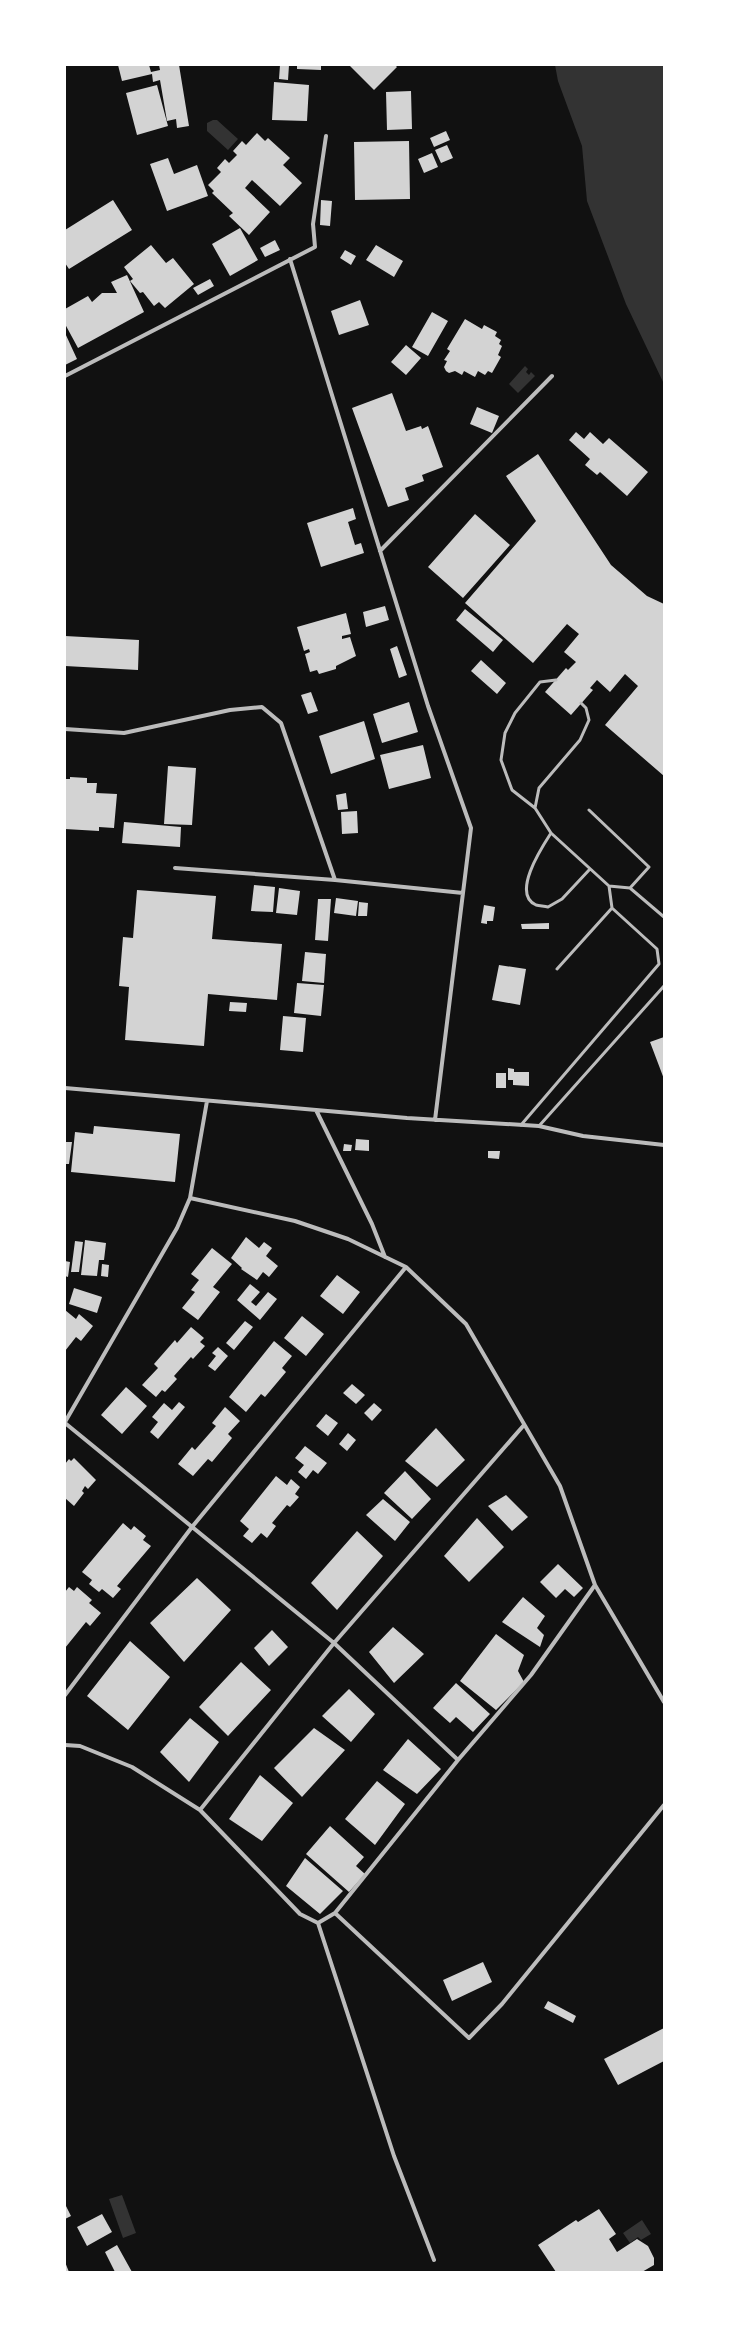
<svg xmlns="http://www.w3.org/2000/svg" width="729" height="2337" font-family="'Crimson Pro',serif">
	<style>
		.water { fill: #333 }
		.building { fill: #d3d3d3 }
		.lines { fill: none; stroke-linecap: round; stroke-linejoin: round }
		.service { stroke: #bcbcbc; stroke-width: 3 }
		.minor { stroke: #bcbcbc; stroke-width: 4 }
	</style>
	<rect width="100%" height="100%" fill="#111"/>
	<!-- water -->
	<path class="water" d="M555,65H664V384L626,304L587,201L582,146L558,81Z
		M213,120H217L238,139L228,150L207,131V123Z
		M525,366L528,369L526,372L529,375L531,372L535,376L518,393L509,384Z
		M122,2195L136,2233L123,2238L109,2199Z
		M642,2220L651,2234L641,2240L638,2237L630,2243L623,2233Z"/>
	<!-- building -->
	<path class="building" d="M118,65H149L151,72L160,70L159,65H179L189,126L177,128L176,119L167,121L160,80L153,82L152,74L122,81Z
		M280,65H289L288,80L279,79Z
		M297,65H321V70L297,69Z
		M349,65H395L397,67L374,90Z
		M274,82L309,85L307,121L272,120Z
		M157,85L168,126L137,135L126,93Z
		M411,91L412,129L387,130L386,92Z
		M446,131L450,140L434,147L430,138Z
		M257,133L265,141L268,138L290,158L283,165L302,183L280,206L252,180L245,188L270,212L249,235L229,216L233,213L212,193L214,191L208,185L221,172L217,168L225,159L229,163L237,155L233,151L242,141L246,145Z
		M409,141L410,199L355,200L354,142Z
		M447,145L453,158L441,163L435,150Z
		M432,153L438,167L424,173L418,159Z
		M168,158L174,174L197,165L208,196L167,211L150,164Z
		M113,200L132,230L69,269L65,263V230Z
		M321,200L332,201L330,226L320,225Z
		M240,228L258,260L230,276L212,244Z
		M275,240L280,250L265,257L260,248Z
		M151,245L166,263L173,258L194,284L165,308L159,302L154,306L143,292L140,293L130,281L133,279L124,267Z
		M376,245L403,261L394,277L366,260Z
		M345,250L356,256L351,265L340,258Z
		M127,275L144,312L78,348L65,324V309L88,296L92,302L102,293H117L111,282Z
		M210,279L214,286L198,295L193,288Z
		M360,300L369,325L339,335L331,311Z
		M432,312L448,321L428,356L412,347Z
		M465,319L482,329L484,325L497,332L495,336L501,340L499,344L502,346L498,355L501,357L492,373L488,371L485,375L478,371L475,377L464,371L462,375L455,371L449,373L446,371L444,367L447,361L444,360L450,351L447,349Z
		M65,333L77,359L65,365Z
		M406,345L421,358L406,375L391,362Z
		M392,393L406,431L421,426L422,429L428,426L443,467L422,475L424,481L405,488L409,500L388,507L352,408Z
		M477,407L499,416L492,433L470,424Z
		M576,432L584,439L590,432L603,444L609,438L648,472L627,496L600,472L597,475L585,465L590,459L569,440Z
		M538,454L611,565L647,596L664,604V776L605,725L638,686L625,674L610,692L597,680L590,688L593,690L571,715L545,692L566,668L568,670L576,662L564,652L579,634L567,624L533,663L465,603L536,521L506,476Z
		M353,508L356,519L348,522L355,545L361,543L364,553L321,567L307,523Z
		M475,514L510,545L463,598L428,567Z
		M385,606L389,620L366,627L363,612Z
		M465,609L503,640L493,652L456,620Z
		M346,613L351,634L342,636V639L350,637L356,656L336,666V669L319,674L317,670L310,672L305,654L310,652L309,649L304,651L297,627Z
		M65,636L139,640L138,670L65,666Z
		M397,646L407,675L399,678L390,649Z
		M481,660L506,683L497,694L471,671Z
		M311,692L318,711L308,714L301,695Z
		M409,702L418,732L382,743L373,714Z
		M364,721L375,759L331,774L319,736Z
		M423,745L431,778L389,789L380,755Z
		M168,766L196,768L192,825L164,824Z
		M70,777L87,778V783H97L96,793L117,794L114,828L99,827V831L65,829V779H70Z
		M346,793L348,809L338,810L336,795Z
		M357,811L358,833L342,834L341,812Z
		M124,822L181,827L180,847L122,843Z
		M254,885L275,887L273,912L251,911Z
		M279,888L300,891L297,915L276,913Z
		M137,890L216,896L212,939L282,944L277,1000L208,994L204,1046L125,1040L129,987L119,986L123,937L133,938Z
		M336,898L358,901L356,916L334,913Z
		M318,899H331L328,941L315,940Z
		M359,902L368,903L367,916H358Z
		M484,905L495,907L493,921H487V924L481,923Z
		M549,923V929H522L521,924Z
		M305,952L326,954L324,983L302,981Z
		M499,965L526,969L520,1005L492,1000Z
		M297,983L324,985L321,1016L294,1013Z
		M230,1002L247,1003L246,1012L229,1011Z
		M283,1016L306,1018L303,1052L280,1050Z
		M664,1037V1079L650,1042Z
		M508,1068L514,1069V1072H529V1086L513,1085V1080H508Z
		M496,1073H506V1088H496Z
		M94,1126L180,1134L175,1182L71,1172L75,1132L93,1134Z
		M356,1139L369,1140V1151L355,1150Z
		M65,1142H72L69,1164H65Z
		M344,1144L352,1145L351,1151H343Z
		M488,1151H500L499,1159L488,1158Z
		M246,1237L259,1248L264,1242L272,1248L266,1256L278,1266L269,1277L263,1272L257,1280L241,1269L242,1268L231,1258Z
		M85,1240L106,1243L104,1260H99L97,1276L81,1275Z
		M75,1241L83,1242L79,1272H71Z
		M212,1248L232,1264L213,1287L220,1292L198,1320L182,1308L195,1292L191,1290L199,1280L191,1274Z
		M65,1261L70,1262L68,1277L65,1276Z
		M102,1264L109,1265L108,1277L101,1276Z
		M337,1275L360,1292L343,1314L320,1296Z
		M250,1284L260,1292L251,1302L256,1306L268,1292L277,1299L260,1320L237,1300Z
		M74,1288L102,1297L97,1313L69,1304Z
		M65,1310L76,1319L79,1314L93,1326L81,1341L76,1337L65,1351Z
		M302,1316L324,1334L306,1356L284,1338Z
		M245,1321L253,1327L234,1350L226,1343Z
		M191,1327L204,1338L200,1342L205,1346L193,1359L191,1357L174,1376L177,1379L165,1392L162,1390L156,1397L142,1385L158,1368L154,1364L175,1340L177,1343Z
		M274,1341L292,1356L282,1368L286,1372L265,1397L261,1394L246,1412L229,1397Z
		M218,1347L228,1356L215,1371L208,1366L216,1356L212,1353Z
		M352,1384L365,1395L356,1404L343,1393Z
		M126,1387L147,1406L122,1434L101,1415Z
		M179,1402L185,1407L158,1439L150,1432L158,1422L152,1417L164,1403L172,1410Z
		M374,1403L382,1410L372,1421L364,1413Z
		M225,1407L240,1421L228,1434L232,1438L212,1462L208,1459L193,1476L178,1464L192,1447L195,1450L216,1426L212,1423Z
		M326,1414L338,1423L328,1436L316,1426Z
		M436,1428L465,1460L437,1487L405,1461Z
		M348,1433L356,1440L347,1451L339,1444Z
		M305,1446L327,1463L318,1474L313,1470L306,1479L298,1472L304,1465L295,1458Z
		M74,1458L96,1480L88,1489L85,1486L82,1491L84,1493L74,1506L65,1498V1464L69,1459L71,1461Z
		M405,1471L431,1499L412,1519L384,1493Z
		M276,1476L287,1485L291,1479L300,1487L295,1494L299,1497L290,1507L287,1505L272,1523L276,1526L267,1538L261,1533L252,1543L243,1536L249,1529L240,1521Z
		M506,1495L528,1517L512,1531L488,1506Z
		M383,1499L410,1522L395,1541L366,1515Z
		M477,1518L504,1547L469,1582L444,1556Z
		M123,1523L131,1530L134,1526L146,1536L143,1540L151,1546L117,1586L121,1589L113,1598L102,1589L99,1592L89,1584L92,1580L82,1572Z
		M357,1531L383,1556L337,1610L311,1583Z
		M558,1564L583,1588L574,1597L565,1589L556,1598L540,1582Z
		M197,1578L231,1610L184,1662L150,1623Z
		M69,1587L74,1591L77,1587L92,1600L89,1603L101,1613L90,1626L86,1622L65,1648V1592Z
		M523,1597L545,1616L537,1628L544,1635L540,1647L502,1622Z
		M393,1627L424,1654L394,1683L369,1652Z
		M272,1630L288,1647L269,1666L254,1648Z
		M496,1634L524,1655L518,1671L524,1682L496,1710L460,1681Z
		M130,1641L170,1677L128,1730L87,1696Z
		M241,1662L271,1690L228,1736L199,1707Z
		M456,1683L490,1714L473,1732L456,1717L450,1723L433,1708Z
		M349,1689L375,1714L351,1742L322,1716Z
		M190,1718L219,1742L189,1782L160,1752Z
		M314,1728L345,1750L302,1797L274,1768Z
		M408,1739L441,1769L417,1794L383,1770Z
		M260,1775L293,1803L262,1841L229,1819Z
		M377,1781L405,1804L375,1845L345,1819Z
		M330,1826L364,1857L356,1866L365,1874L349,1892L306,1854Z
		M305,1858L343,1891L320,1914L286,1886Z
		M483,1962L492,1982L452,2001L443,1980Z
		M548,2001L576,2016L573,2023L544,2008Z
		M664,2028V2061L618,2085L604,2059Z
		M65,2204L71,2216L65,2219Z
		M599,2209L616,2234L609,2239L617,2252L637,2239L648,2246L654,2258V2265L642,2272H556L538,2245L576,2220L578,2222Z
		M102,2214L112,2232L87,2246L77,2227Z
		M117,2245L132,2272H115L105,2252Z
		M65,2262L69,2272H65Z"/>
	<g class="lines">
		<!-- service -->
		<path class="service" d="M556,680L540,682L515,713L505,733L501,760L512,790L535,808L539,788L580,740L589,720L586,708L581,703
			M535,808L551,833L609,886
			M551,833C542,847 511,894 536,905C540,906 544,906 548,907L562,899L590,869
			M630,888L664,917
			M557,969L612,908L609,886L630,888L649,867L589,810
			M521,1125L659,964L657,949L612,908
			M539,1126L664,986"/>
		<!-- minor -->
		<path class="minor" d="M290,259L428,706L471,828L435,1120
			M65,376L315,247L313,224L326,136
			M380,551L552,376
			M65,729L124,733L230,710L262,707L281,723L335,880
			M175,868L335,880L463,893
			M65,1088L407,1118L539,1126L583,1136L664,1145
			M316,1110L372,1224L385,1257
			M65,1422L177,1228L190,1198L207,1101
			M65,1423L334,1643L458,1760
			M595,1585L664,1702
			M65,1695L192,1527L406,1267
			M65,1745L80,1746L132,1767L200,1810L300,1914L318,1923L335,1913L458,1760L531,1675L595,1585L560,1486L466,1324L406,1267L348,1239L295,1221L190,1198
			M200,1810L334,1643L524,1425
			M335,1913L469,2038L502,2004L664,1805
			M318,1923L394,2156L434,2260"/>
	</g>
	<!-- border -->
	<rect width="729" height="2337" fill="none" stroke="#ffffff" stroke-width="132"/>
</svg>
